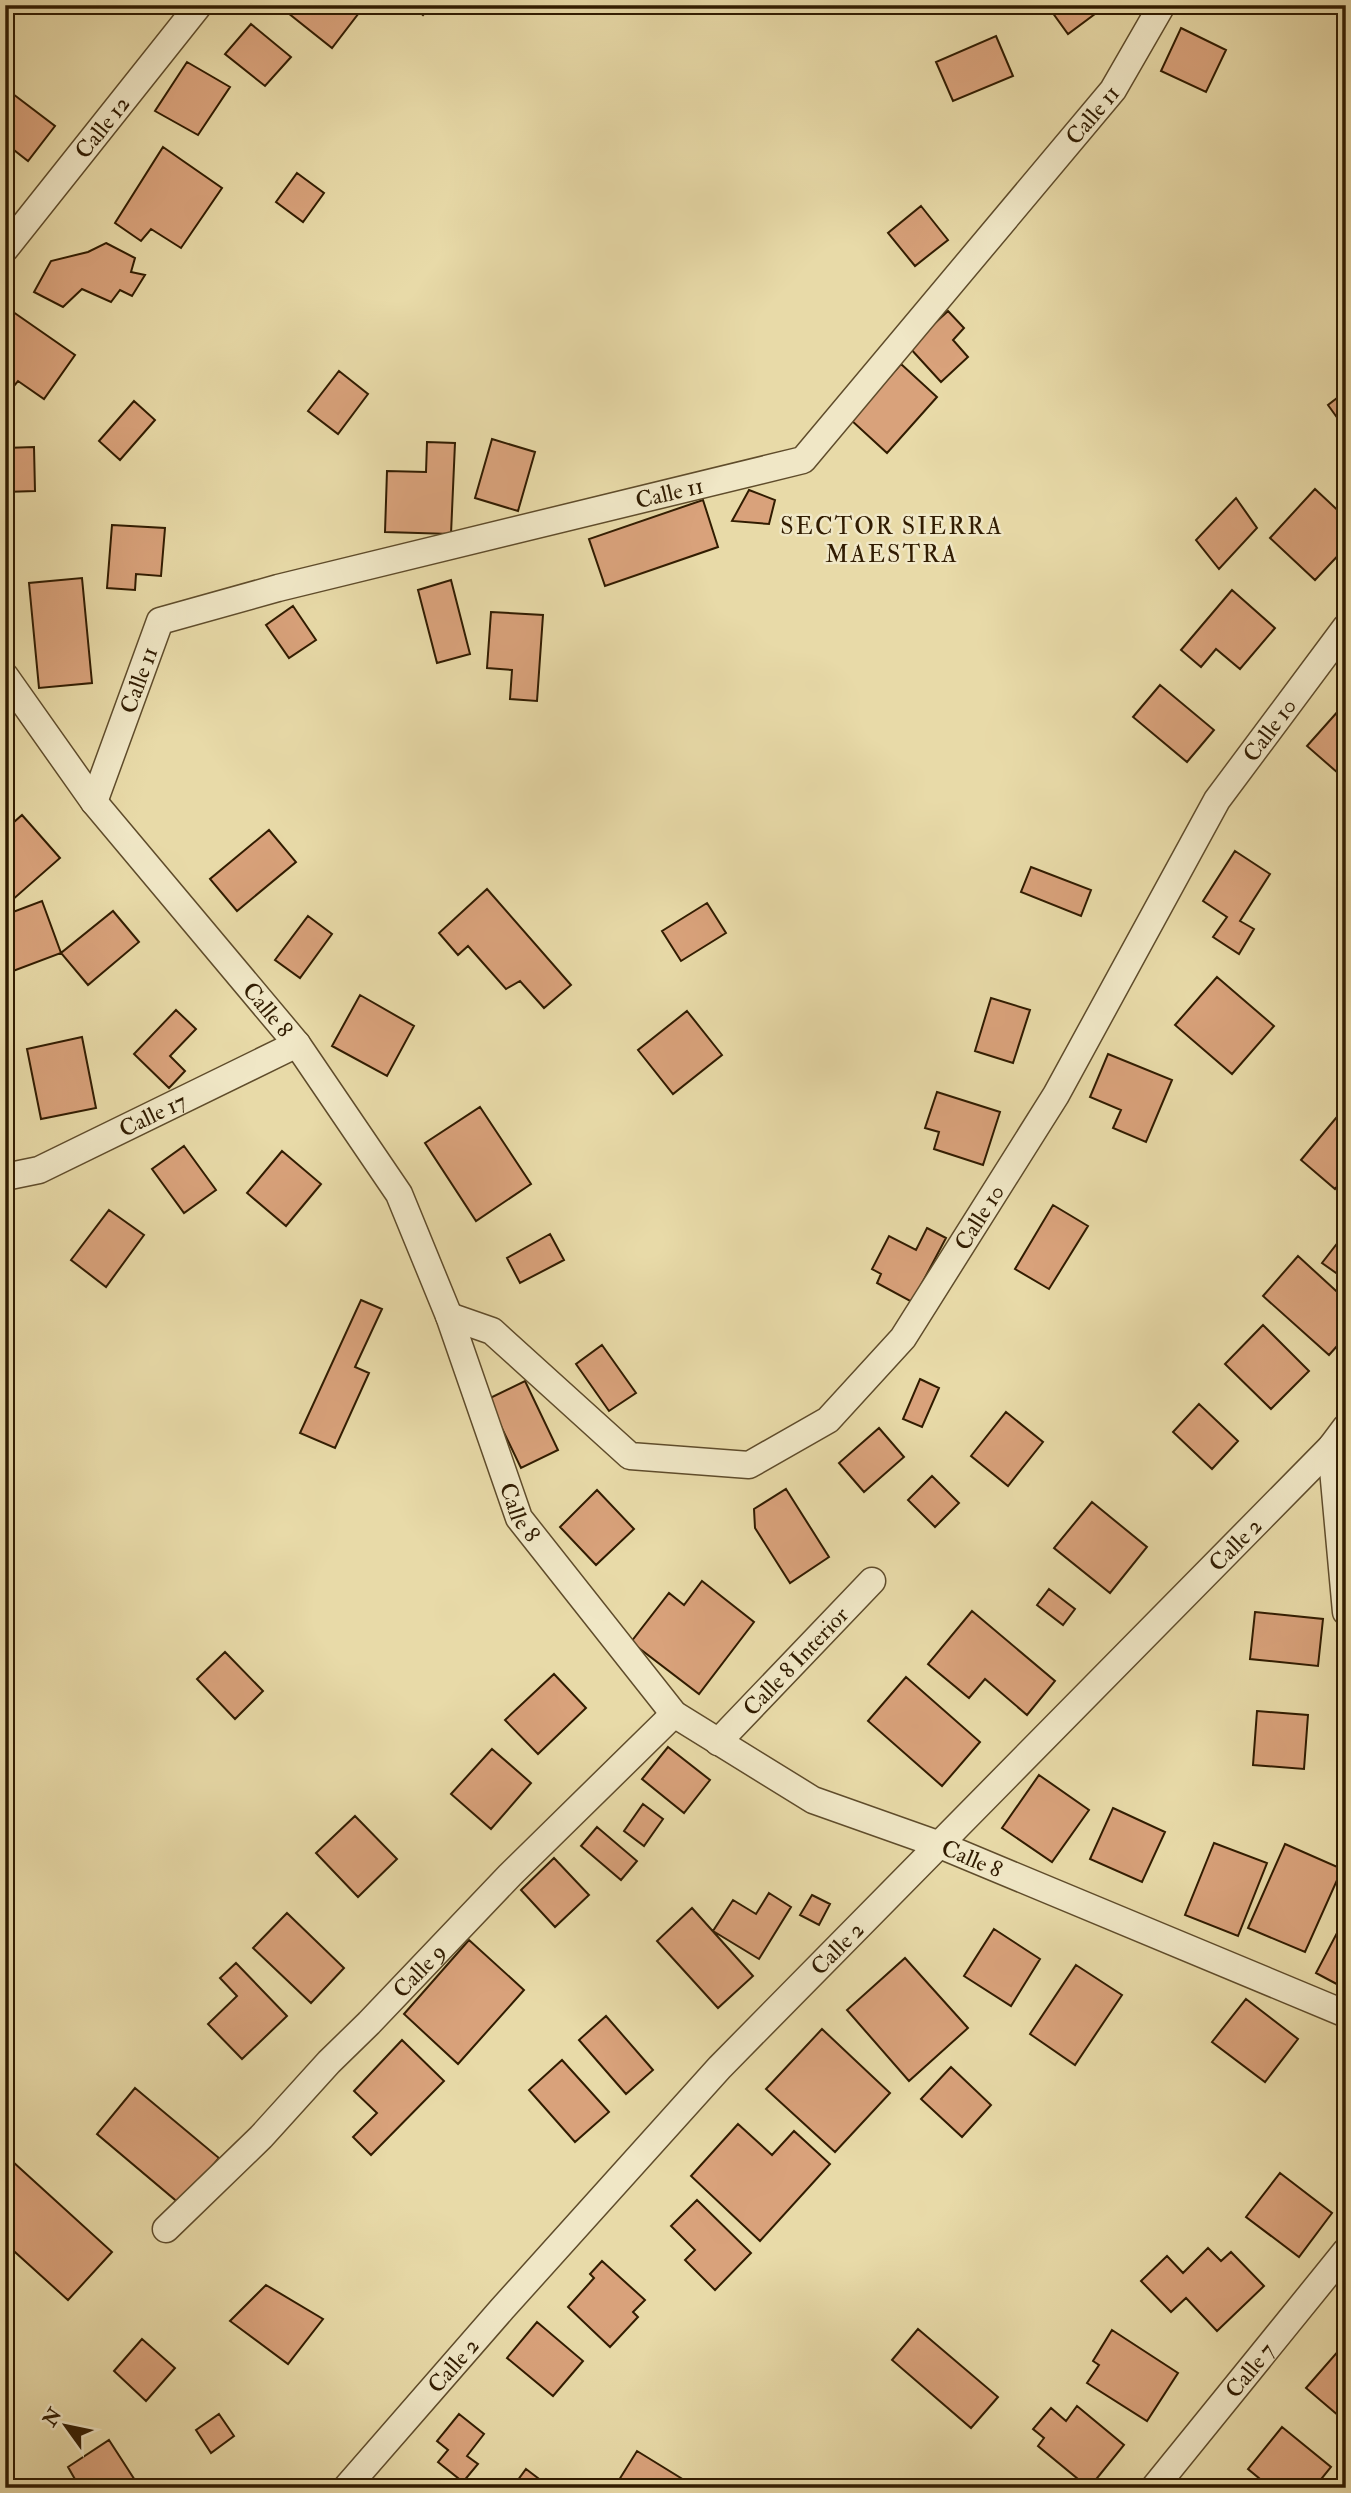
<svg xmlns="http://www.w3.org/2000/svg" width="1351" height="2493" font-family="'IM FELL Double Pica',serif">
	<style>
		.building { fill: #d9a27b; stroke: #311c01; stroke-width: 2 }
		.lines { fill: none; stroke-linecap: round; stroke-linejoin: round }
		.minor-casing { stroke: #5f4c2b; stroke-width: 29 }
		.minor { stroke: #f0e7c6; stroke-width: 26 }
		.labels { text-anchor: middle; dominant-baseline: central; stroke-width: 5; stroke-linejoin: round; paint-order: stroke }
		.street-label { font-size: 23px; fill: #311c01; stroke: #f0e7c6 }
		.neighbourhood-label { font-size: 24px; letter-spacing: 2px; fill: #311c01; stroke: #f0e7c6 }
	</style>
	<rect width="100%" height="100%" fill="#e8daa8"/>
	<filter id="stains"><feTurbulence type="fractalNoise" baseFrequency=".00286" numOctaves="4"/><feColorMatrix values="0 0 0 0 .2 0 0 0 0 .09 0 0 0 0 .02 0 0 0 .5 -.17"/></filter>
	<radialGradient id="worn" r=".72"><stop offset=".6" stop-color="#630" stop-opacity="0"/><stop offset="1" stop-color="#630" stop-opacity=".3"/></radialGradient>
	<!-- building -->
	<path class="building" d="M278,5H365L332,48Z
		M411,5H432L423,15Z
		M1047,5H1107L1068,34Z
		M251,24L291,57L265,86L225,54Z
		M1181,28L1226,50L1206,92L1161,71Z
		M996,36L1013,76L953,101L936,62Z
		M187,62L230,87L198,135L155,111Z
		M13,94L55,126L28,161L5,143V104Z
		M163,147L222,188L181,248L151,229L141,241L115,223Z
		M5,169L13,174L5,185Z
		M297,173L324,193L303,222L276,202Z
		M921,206L948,240L915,266L888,233Z
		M106,243L135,258L131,272L145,275L132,296L120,290L111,302L82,289L63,307L34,292L51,261L88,252Z
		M6,307L75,355L44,399L18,381L5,397Z
		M948,311L964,328L953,340L968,357L941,382L909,347Z
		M901,364L937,397L887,453L851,420Z
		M339,371L368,394L338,434L308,411Z
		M1346,391V430L1328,405Z
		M134,401L155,420L120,460L99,441Z
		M492,439L535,452L518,511L475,498Z
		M427,442L455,443L451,534L385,532L387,471L426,472Z
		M34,447L35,491L5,492V448Z
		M1315,489L1346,518V547L1315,580L1270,538Z
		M749,490L775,500L769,524L732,521Z
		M1236,498L1257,528L1219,569L1196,540Z
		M703,500L718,547L605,586L589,539Z
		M112,525L165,528L161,576L136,574L135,590L107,588Z
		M82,578L92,683L39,688L29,583Z
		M451,580L470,654L437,663L418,590Z
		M1232,590L1275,628L1240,669L1216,649L1201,667L1181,650Z
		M293,606L316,640L289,658L266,625Z
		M491,612L543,615L537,701L510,699L512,670L487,668Z
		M1160,685L1214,730L1187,762L1133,717Z
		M1340,709L1346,714V780L1307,746Z
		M22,815L60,858L10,902L5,897V865L11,859L5,853V830Z
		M269,830L296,862L237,911L210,879Z
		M1235,851L1270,874L1240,921L1254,929L1239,954L1213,937L1227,917L1203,901Z
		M1031,867L1091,890L1081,916L1021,892Z
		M487,889L571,985L544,1008L520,981L506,989L468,946L458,955L439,933Z
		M42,901L61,953L5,974V915Z
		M707,903L726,933L681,961L662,931Z
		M113,911L139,942L88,985L61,953Z
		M308,916L332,934L300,978L275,960Z
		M1217,977L1274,1026L1232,1074L1175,1025Z
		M360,995L414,1026L387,1076L332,1046Z
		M991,998L1030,1010L1013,1063L975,1051Z
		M176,1010L196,1029L170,1056L185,1071L169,1088L134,1054Z
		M687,1011L722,1055L673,1094L638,1050Z
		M82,1037L96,1108L41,1119L27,1049Z
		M1108,1054L1172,1080L1146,1142L1113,1128L1121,1110L1090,1097Z
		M937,1092L1000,1112L983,1165L934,1149L939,1132L925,1128Z
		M1346,1106V1176L1335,1189L1301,1160Z
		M480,1107L531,1184L476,1221L425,1143Z
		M184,1146L216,1190L184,1213L152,1169Z
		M282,1151L321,1184L286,1226L247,1193Z
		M1053,1205L1088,1226L1049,1289L1015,1269Z
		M109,1210L144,1235L106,1287L71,1260Z
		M927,1228L946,1238L912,1302L877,1283L881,1274L872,1269L889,1236L916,1250Z
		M1346,1232V1280L1322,1263Z
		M550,1234L564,1260L520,1283L507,1258Z
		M1298,1256L1346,1300V1336L1329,1355L1263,1296Z
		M361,1300L382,1309L355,1367L369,1373L335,1448L300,1433Z
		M1263,1325L1309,1371L1271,1409L1225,1364Z
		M602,1345L636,1393L609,1411L576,1364Z
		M920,1379L939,1388L922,1427L903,1419Z
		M525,1381L558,1450L521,1468L488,1399Z
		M1199,1404L1238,1441L1212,1469L1173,1432Z
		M1006,1412L1043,1442L1008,1486L971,1456Z
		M879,1428L904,1457L864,1492L839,1463Z
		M932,1476L959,1503L935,1527L908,1500Z
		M786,1489L829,1557L790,1583L755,1528L754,1509Z
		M597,1490L634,1529L596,1565L560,1527Z
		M1092,1502L1147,1547L1110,1593L1054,1548Z
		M702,1581L754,1622L699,1694L631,1642L669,1593L684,1605Z
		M1049,1589L1075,1609L1063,1625L1037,1605Z
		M972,1611L1055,1681L1027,1715L985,1679L969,1698L928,1664Z
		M1255,1612L1323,1619L1318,1666L1250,1659Z
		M225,1652L263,1691L235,1719L197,1679Z
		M554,1674L586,1708L538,1754L505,1720Z
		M906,1677L980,1742L942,1786L868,1721Z
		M1257,1711L1308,1715L1304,1769L1253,1765Z
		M668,1747L710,1780L684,1813L642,1779Z
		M492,1749L531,1783L491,1829L451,1794Z
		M1039,1775L1089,1810L1052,1862L1002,1828Z
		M643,1804L663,1819L644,1846L624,1831Z
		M1113,1808L1165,1832L1142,1882L1090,1859Z
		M355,1816L397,1859L358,1897L316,1853Z
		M597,1827L637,1861L621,1880L581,1846Z
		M1214,1843L1267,1863L1238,1936L1185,1915Z
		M1285,1844L1342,1869L1305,1952L1248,1928Z
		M554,1858L589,1895L555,1927L521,1890Z
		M769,1893L791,1907L759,1959L713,1931L733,1900L756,1914Z
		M812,1895L830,1904L819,1925L800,1915Z
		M692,1908L753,1976L718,2008L657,1941Z
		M287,1913L344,1968L311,2003L253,1948Z
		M994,1929L1040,1959L1011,2006L964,1976Z
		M1338,1931L1346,1935V1989L1316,1973Z
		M469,1940L524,1990L458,2064L404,2014Z
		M905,1958L968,2028L909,2081L847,2010Z
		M236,1963L287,2016L242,2059L208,2024L237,1996L220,1978Z
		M1076,1965L1122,1995L1075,2065L1030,2034Z
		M1246,1999L1298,2039L1265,2082L1212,2042Z
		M606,2016L653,2070L626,2094L579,2040Z
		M822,2029L890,2093L835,2152L766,2089Z
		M402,2040L444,2081L371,2155L353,2137L377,2113L354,2091Z
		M562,2060L609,2112L575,2142L529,2090Z
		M951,2067L991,2105L962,2137L921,2099Z
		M135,2088L219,2158L180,2204L97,2134Z
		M738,2124L772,2155L794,2131L830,2164L760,2241L691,2176Z
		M12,2161L112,2252L68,2300L5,2243V2168Z
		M1280,2173L1332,2213L1299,2257L1246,2217Z
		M697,2200L751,2253L715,2290L685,2260L695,2250L671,2226Z
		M1208,2248L1221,2261L1231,2252L1264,2286L1217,2331L1186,2298L1171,2312L1141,2281L1167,2256L1183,2273Z
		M602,2261L645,2300L633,2312L638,2317L610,2347L568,2307L594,2278L590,2274Z
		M266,2285L323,2319L288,2364L230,2321Z
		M537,2322L583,2361L553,2396L507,2358Z
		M918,2329L998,2397L971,2428L892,2360Z
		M1112,2330L1178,2373L1147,2421L1087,2383L1099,2365L1093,2361Z
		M142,2339L175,2368L146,2401L114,2371Z
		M1340,2349L1346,2353V2422L1306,2388Z
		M1077,2406L1124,2445L1089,2488L1038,2446L1044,2438L1033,2429L1051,2408L1066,2421Z
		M219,2414L234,2436L211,2453L196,2430Z
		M459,2414L484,2434L467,2456L478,2464L463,2482L438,2462L448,2450L437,2441Z
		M1282,2427L1331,2467L1314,2488H1271L1248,2469Z
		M109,2440L140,2488H80L68,2467Z
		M637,2451L697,2488H614Z
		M526,2469L551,2488H512Z"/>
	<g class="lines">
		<defs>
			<g id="minor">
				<path id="s1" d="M5,249L199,5"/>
				<path id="s2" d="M5,676L94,802L297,1044L399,1194L449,1316L519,1518L674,1714L813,1800L940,1845L1346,2014"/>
				<path id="s3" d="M94,802L160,621L278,588L803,460L1113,90L1162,5"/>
				<path id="s4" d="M5,1177L39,1170L297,1044"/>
				<path id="s5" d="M449,1316L492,1331L630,1456L749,1465L828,1420L903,1338L1056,1095L1217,800L1346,627"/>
				<path d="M1331,1447L1346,1612"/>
				<path id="s6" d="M718,1742L872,1581"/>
				<path id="s7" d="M166,2229L261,2137L329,2062L369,2023L510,1875L674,1714"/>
				<path id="s8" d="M346,2488L502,2309L720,2067L1331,1447L1346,1427"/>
				<path id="s9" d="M1154,2488L1346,2251"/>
			</g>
		</defs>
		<!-- minor casing -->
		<use href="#minor" class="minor-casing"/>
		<!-- minor -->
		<use href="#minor" class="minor"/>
	</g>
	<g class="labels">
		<!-- street labels -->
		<g class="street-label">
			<text stroke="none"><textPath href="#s3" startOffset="1306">Calle 11</textPath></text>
			<text stroke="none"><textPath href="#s1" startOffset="156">Calle 12</textPath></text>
			<text stroke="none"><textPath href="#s3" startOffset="718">Calle 11</textPath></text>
			<text stroke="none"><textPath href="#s3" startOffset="130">Calle 11</textPath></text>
			<text stroke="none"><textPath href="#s5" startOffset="1264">Calle 10</textPath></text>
			<text stroke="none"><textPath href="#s2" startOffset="425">Calle 8</textPath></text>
			<text stroke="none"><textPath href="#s4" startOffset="161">Calle 17</textPath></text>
			<text stroke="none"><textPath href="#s5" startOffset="696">Calle 10</textPath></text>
			<text stroke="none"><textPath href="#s2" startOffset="992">Calle 8</textPath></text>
			<text stroke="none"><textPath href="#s8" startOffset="1297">Calle 2</textPath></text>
			<text stroke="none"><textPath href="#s6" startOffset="112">Calle 8 Interior</textPath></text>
			<text stroke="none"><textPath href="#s2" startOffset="1580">Calle 8</textPath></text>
			<text stroke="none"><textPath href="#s8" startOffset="730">Calle 2</textPath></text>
			<text stroke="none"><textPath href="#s7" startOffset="362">Calle 9</textPath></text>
			<text stroke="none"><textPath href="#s8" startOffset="163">Calle 2</textPath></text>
			<text stroke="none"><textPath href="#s9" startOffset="152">Calle 7</textPath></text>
		</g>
		<!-- neighbourhood labels -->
		<g class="neighbourhood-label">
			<text x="892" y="526">SECTOR SIERRA<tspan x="892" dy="28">MAESTRA</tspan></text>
		</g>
	</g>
	<!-- margin -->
	<rect width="1351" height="2493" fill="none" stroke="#e8daa8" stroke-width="28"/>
	<rect x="7" y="7" width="1337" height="2479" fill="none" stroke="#311c01" stroke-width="3.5"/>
	<rect x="14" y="14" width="1323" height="2465" fill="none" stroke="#311c01" stroke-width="2"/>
	<!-- north arrow -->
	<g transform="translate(66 2426) rotate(303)" stroke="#f0e7c6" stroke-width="5" paint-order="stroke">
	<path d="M0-5L12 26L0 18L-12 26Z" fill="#311c01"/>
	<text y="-10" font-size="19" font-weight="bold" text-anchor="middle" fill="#311c01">N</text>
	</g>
	<rect width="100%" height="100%" filter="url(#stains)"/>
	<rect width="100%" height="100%" fill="url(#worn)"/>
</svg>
